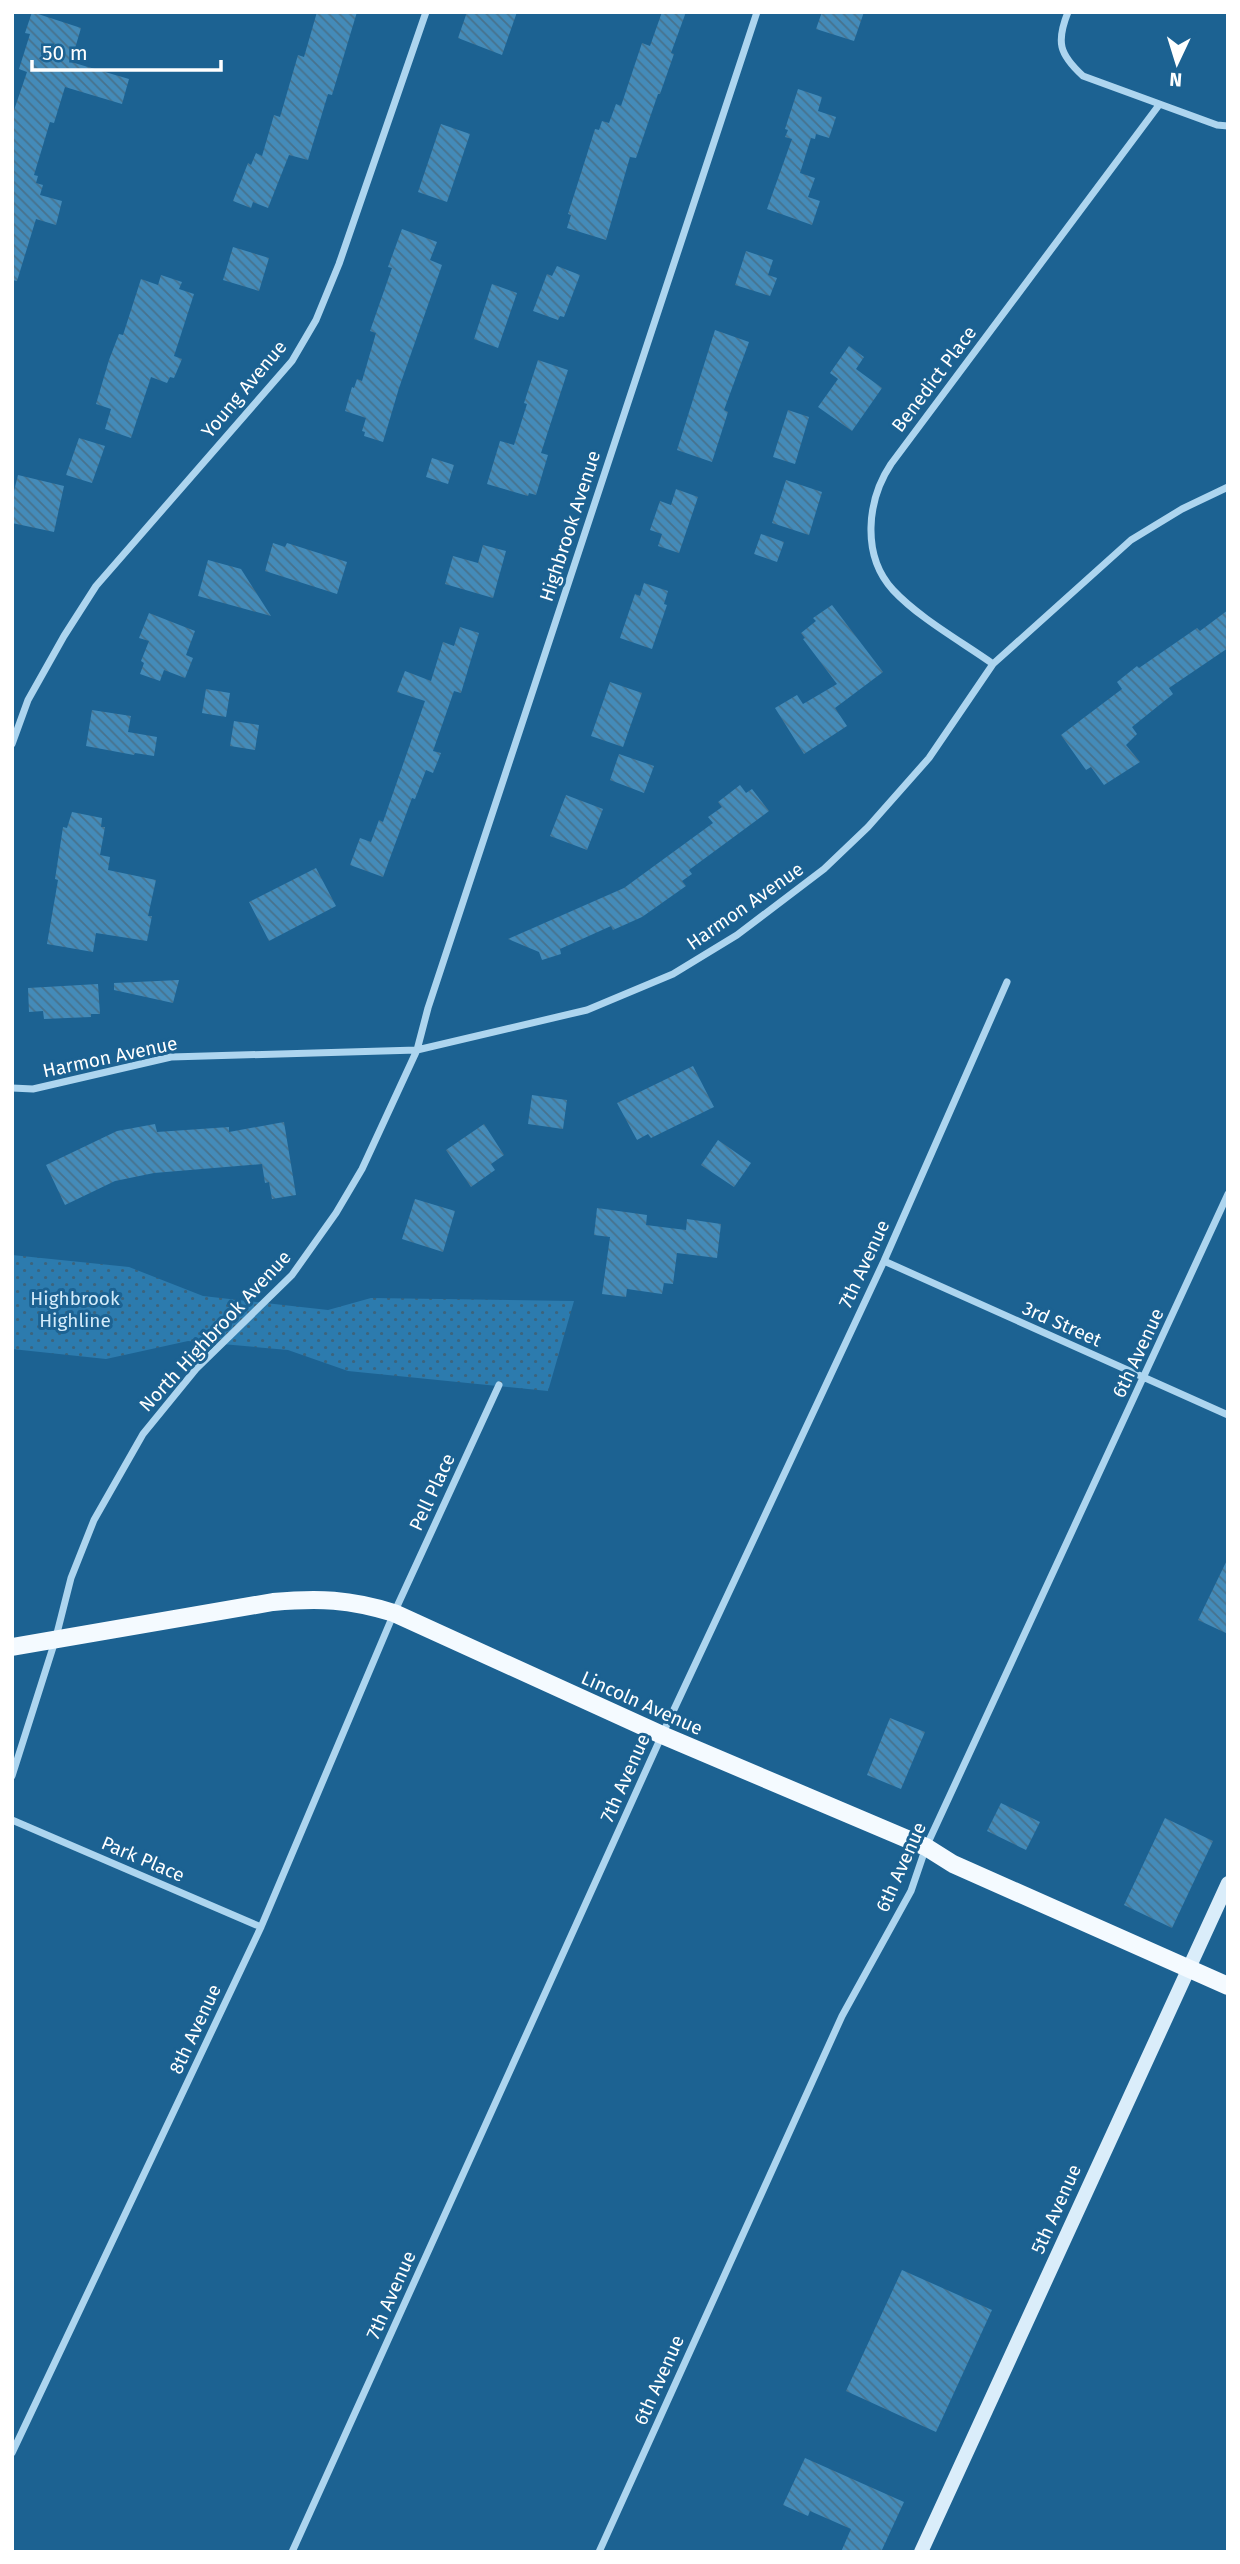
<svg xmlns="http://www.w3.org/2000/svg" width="1240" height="2564" font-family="'Fira Sans',sans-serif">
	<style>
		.park { fill: url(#park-dots) }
		.building { fill: url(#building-back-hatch) }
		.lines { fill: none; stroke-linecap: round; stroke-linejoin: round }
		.street { stroke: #add5ef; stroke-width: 7 }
		.secondary { stroke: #daedfa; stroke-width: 14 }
		.primary { stroke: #f4faff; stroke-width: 18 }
		.labels { text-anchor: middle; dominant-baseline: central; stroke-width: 6; stroke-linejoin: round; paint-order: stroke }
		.street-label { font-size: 19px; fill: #fff; stroke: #1c6292 }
		.park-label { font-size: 19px; fill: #d3ebfa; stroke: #1c6292 }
	</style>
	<defs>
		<pattern id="park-dots" width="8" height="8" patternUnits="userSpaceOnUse" patternTransform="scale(1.75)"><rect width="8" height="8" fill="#2c7bae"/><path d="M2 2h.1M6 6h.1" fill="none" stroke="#3c647d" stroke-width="1.8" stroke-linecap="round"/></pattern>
		<pattern id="building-back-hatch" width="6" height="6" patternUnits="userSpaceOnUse" patternTransform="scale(1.75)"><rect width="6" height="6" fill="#448bb9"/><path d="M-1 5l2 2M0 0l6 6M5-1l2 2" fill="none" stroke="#47728d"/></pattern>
	</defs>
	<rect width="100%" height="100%" fill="#1c6292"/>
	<!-- park -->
	<path class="park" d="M12,1255L129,1267L203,1296L328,1310L371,1298L574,1301L548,1391L348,1371L288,1350L188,1341L106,1359L12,1349Z"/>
	<!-- building -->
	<path class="building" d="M32,12L81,28L71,62L129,79L122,104L65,87L54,123L50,122L34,175L38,176L36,183L43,185L40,195L62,201L56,225L36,219L17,281L12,280V116L27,72L19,69L30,34L25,33Z
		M317,12H357L332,95L328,94L308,160L289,155L268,208L253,202L251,208L233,201L248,163L251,165L256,153L262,156L274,115L280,117L298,55L304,57Z
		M467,12H517L502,55L458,38Z
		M662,12H686L671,53L674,54L660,94H658L636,158L630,157L606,240L567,228L571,215L568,214L595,129L599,130L602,121L609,123L616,104L621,106L642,43L650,46Z
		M822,12H864L854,41L816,29Z
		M798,89L822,97L818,111L836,117L829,138L816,134L815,139L811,138L800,173L815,178L808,197L820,201L812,225L767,209L792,139L785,137L788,130L785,129Z
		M441,124L470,134L447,202L418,192Z
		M402,229L437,242L430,260L442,265L399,388L383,442L364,436L365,432L362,431L366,418L345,411L352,387L354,388L357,379L362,381L376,333L370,331L392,268L388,267Z
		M233,247L269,258L259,291L223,280Z
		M746,251L773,260L768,275L777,278L770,296L735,285Z
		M557,266L580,275L564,317L560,316L558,320L533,311L547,274L552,276Z
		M161,275L182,282L179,289L194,294L174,356L182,359L174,378L170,377L167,383L151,377L131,438L105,429L111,409L96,404L109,360L119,334L123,335L141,279L158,285Z
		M492,284L517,293L498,348L474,339Z
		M715,330L749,342L724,410L728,412L712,462L677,450Z
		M849,346L864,357L856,369L882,388L852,431L818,407L838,379L830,373Z
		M538,360L568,370L541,453L548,455L536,495L529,493L528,496L487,484L500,441L514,445L527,404L524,403Z
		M788,410L809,417L795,464L773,457Z
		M79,438L105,446L92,483L66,475Z
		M432,458L454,465L448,484L426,477Z
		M18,475L64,486L54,532L12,523V499Z
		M786,480L822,492L809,535L772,523Z
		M676,489L698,497L679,553L658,546L662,534L650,530L660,501L671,505Z
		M761,534L784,542L777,562L754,554Z
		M273,543L285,547L287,543L347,562L337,594L265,571Z
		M483,545L506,551L493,598L445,584L453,556L478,563Z
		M208,560L241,569L271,616L198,596Z
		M644,583L668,591L664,604L667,605L652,649L620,638L635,594L640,596Z
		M832,605L883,672L835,708L847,726L804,754L775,708L797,695L803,704L837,684L803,639L805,638L801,633L816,621L813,618Z
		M1228,610V648L1169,688L1173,694L1132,727L1137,734L1126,745L1140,762L1104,785L1091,767L1086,770L1061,735L1122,689L1117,682L1137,666L1139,668L1197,628L1200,631Z
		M149,613L195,631L186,655L193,658L185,678L164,670L160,681L140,674L144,663L141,661L149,641L139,638Z
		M460,627L479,633L461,693L454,691L433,751L441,753L433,773L426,770L415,799L412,798L383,877L350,865L360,838L371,842L379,820L383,822L425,701L397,692L405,671L431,681L443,642L454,646Z
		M610,682L642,693L623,747L591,736Z
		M206,689L230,693L226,717L202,713Z
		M92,710L131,716L128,732L157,737L154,756L135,753L134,755L86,746Z
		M234,721L259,725L255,750L230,746Z
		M619,754L654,766L644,793L610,780Z
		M740,785L746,793L752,789L769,811L689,870L692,874L682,881L686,886L642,917L613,930L611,926L560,949L561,954L542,960L539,952L508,939L624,888L713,823L708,817L722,807L718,802Z
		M566,795L603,809L587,850L550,836Z
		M72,812L102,818L101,827H105L100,855L110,857L108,870L156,880L148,916H152L147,941L96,933L93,952L47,944L58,880L55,879L63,827L67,828Z
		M316,868L336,906L269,941L249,902Z
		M179,980L173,1003L114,990V983Z
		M98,984L100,1014H91V1017L44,1019L43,1011L29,1012L28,988Z
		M693,1066L714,1107L651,1138L648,1134L637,1140L617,1103Z
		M532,1095L567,1100L563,1129L528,1124Z
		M284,1122L296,1195L272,1199L269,1182L265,1183L262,1164L154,1173L115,1181L65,1205L46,1165L117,1131L155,1124L157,1132L229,1127V1132Z
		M484,1124L504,1155L491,1164L495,1170L471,1187L446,1150Z
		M718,1140L751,1163L734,1187L701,1165Z
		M415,1199L455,1211L443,1252L402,1239Z
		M597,1208L647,1215L646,1225L686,1230L687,1219L721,1224L717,1258L677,1253L673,1284L664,1283L662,1294L627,1289L626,1297L602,1294L610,1237L594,1235Z
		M1228,1558V1634L1198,1620Z
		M890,1718L925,1732L901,1789L867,1775Z
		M1001,1803L1040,1822L1026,1850L987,1831Z
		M1165,1818L1213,1841L1172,1928L1124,1905Z
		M902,2270L992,2310L936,2432L846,2391Z
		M805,2458L904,2502L881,2552H841L851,2529L810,2511L808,2516L783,2505Z"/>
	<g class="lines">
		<!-- street -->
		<path class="street" d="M1068,12C1056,42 1059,54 1083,76L1217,125L1228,126
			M993,664C962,642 919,618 893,590C861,555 867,500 891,464L1159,105
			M12,744L28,700L64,636L96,586L292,361L316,320L339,264L426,12
			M12,1088L33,1089L171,1057L417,1050L587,1010L673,974L737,935L824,869L868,827L929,758L993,664L1131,540L1182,509L1228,487
			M884,1261L1228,1415
			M12,1776L55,1641L71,1578L94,1520L143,1434L196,1369L292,1275L336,1213L362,1169L417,1050L428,1008L757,12
			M12,1820L261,1927
			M12,2453L261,1927L394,1613L499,1385
			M292,2552L662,1735L884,1261L1007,982
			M599,2552L842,2016L911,1891L926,1847L1228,1194"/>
		<!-- secondary -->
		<path class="secondary" d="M921,2552L1228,1883"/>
		<!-- primary -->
		<path class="primary" d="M12,1647L273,1602C319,1598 349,1599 394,1613L662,1735L926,1847L953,1864L1228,1986"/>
	</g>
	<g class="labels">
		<!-- street labels -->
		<g class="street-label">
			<text transform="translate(934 379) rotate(-53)">Benedict Place</text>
			<text transform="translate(244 389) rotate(-50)">Young Avenue</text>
			<text transform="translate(570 526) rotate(-72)">Highbrook Avenue</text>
			<text transform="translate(745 906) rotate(-35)">Harmon Avenue</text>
			<text transform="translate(110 1057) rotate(-12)">Harmon Avenue</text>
			<text transform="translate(864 1264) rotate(-65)">7th Avenue</text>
			<text transform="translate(1062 1324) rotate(24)">3rd Street</text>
			<text transform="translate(215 1331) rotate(-47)">North Highbrook Avenue</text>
			<text transform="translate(1138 1353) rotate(-65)">6th Avenue</text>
			<text transform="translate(432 1492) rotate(-65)">Pell Place</text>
			<text transform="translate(642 1703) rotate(24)">Lincoln Avenue</text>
			<text transform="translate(625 1778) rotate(-66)">7th Avenue</text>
			<text transform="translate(143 1859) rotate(23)">Park Place</text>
			<text transform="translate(901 1867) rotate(-66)">6th Avenue</text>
			<text transform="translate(195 2029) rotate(-65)">8th Avenue</text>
			<text transform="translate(1056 2209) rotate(-66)">5th Avenue</text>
			<text transform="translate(391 2295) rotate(-66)">7th Avenue</text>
			<text transform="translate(659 2380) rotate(-66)">6th Avenue</text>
		</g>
		<!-- park labels -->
		<g class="park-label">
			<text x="75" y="1298">Highbrook<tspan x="75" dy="22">Highline</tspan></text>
		</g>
	</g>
	<!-- border -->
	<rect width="1240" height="2564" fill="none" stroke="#ffffff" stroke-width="28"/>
	<!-- north arrow -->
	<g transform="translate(1177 63) rotate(184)" stroke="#1c6292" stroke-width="5" paint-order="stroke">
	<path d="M0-5L12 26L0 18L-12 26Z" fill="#ffffff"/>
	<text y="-10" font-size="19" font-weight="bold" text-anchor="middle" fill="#ffffff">N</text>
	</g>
	<!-- scale -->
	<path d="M32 60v10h189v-10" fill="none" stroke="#ffffff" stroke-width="3.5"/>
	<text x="42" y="60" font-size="21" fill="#ffffff" stroke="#1c6292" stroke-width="5" paint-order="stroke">50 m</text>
</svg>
